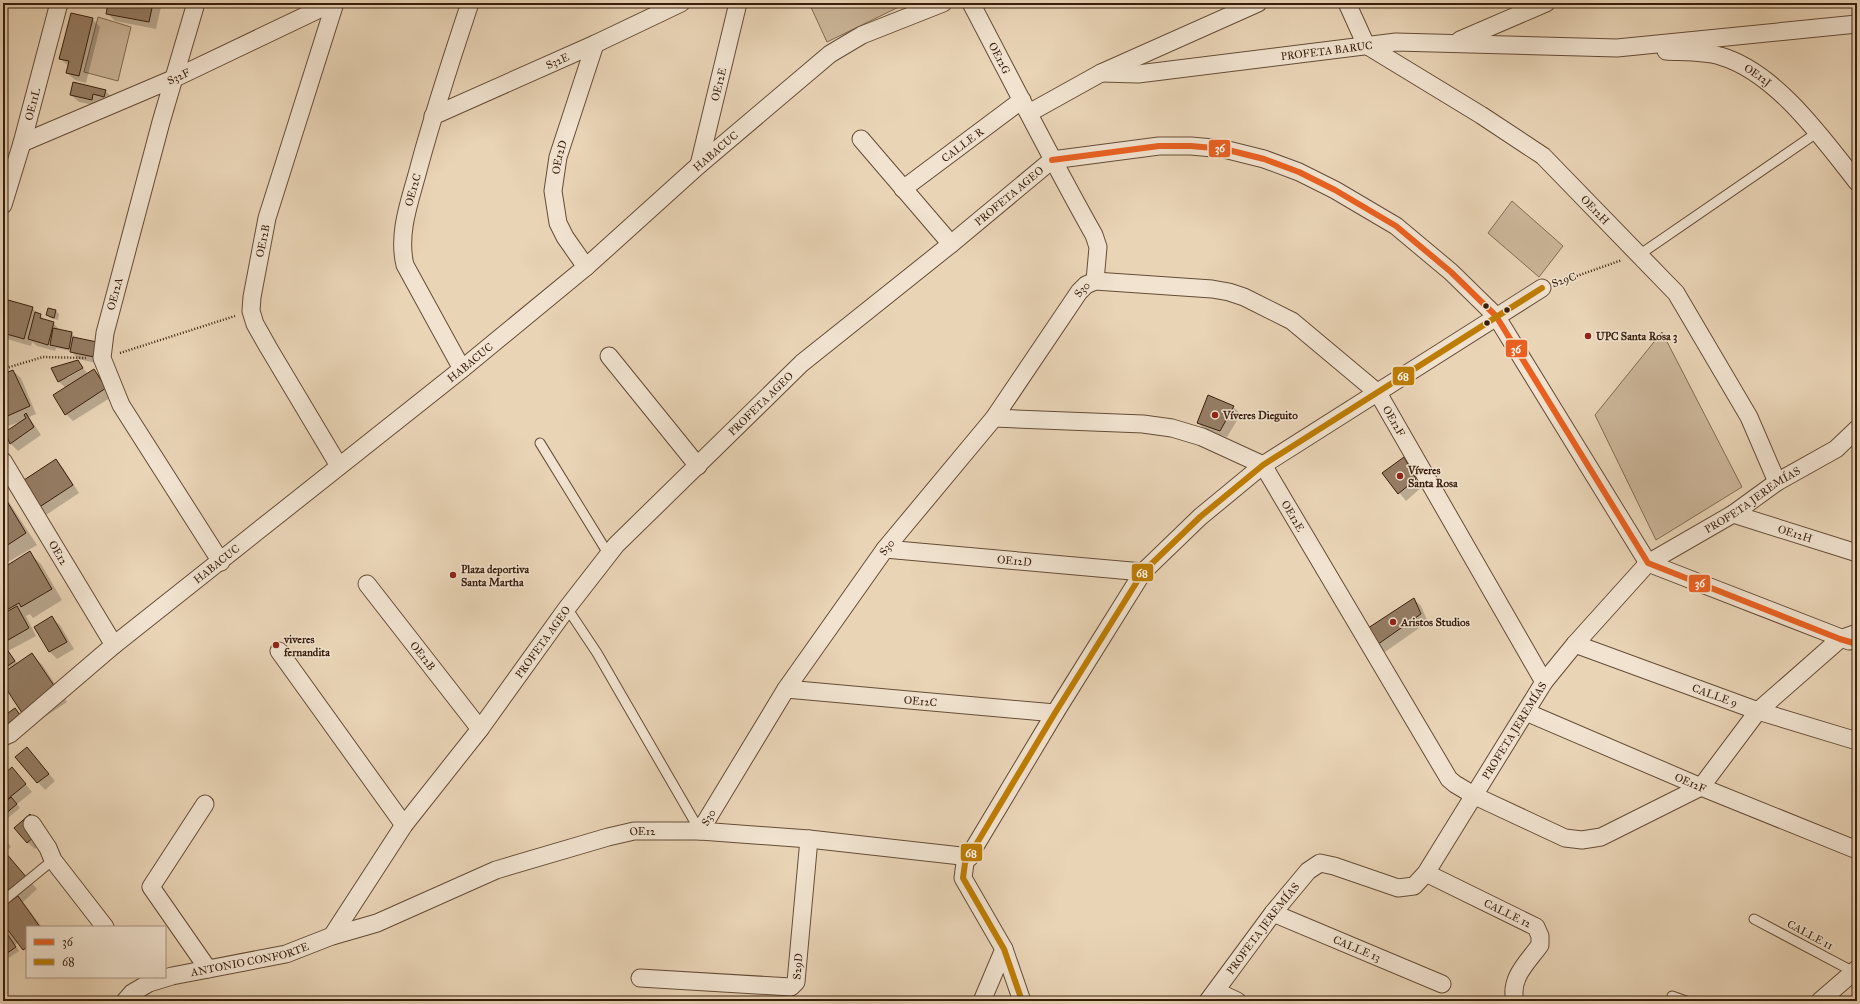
<svg xmlns="http://www.w3.org/2000/svg" width="1860" height="1004" font-family="'IM FELL Great Primer',serif">
	<style>
		.green { fill: #cbb599; stroke: #826a52 }
		.shadow { fill: #0003; fill-rule: evenodd }
		.building { fill: #957d64; stroke: #391e0c }
		.lines { fill: none; stroke-linecap: round; stroke-linejoin: round }
		.lane-casing { stroke: #654c36; stroke-width: 11 }
		.street-casing { stroke: #654c36; stroke-width: 19 }
		.path { stroke: #391e0c; stroke-width: 2.5; stroke-dasharray: 1 2; stroke-linecap: butt }
		.lane { stroke: #f1e3d0; stroke-width: 9 }
		.street { stroke: #f1e3d0; stroke-width: 17 }
		.bus-1-casing { stroke: #f1e3d0; stroke-width: 9 }
		.bus-2-casing { stroke: #f1e3d0; stroke-width: 9 }
		.bus-1 { stroke: #e96121; stroke-width: 6 }
		.bus-2 { stroke: #be7d04; stroke-width: 6 }
		.bus-dot { fill: #391e0c; stroke: #f1e3d0; stroke-width: 1.5 }
		.poi-dot { fill: #8f2418; stroke: #f1e3d0; stroke-width: 1.5 }
		.labels { text-anchor: middle; dominant-baseline: central; stroke-width: 3; stroke-linejoin: round; paint-order: stroke }
		.street-label { font-size: 11px; fill: #391e0c; stroke: #f1e3d0 }
		.poi-label { font-size: 11px; font-weight: bold; fill: #391e0c; stroke: #f1e3d0; text-anchor: start }
		.line-badge { stroke: #f1e3d0; stroke-width: 1.5 }
		.badge-label { font-size: 11px; text-anchor: middle; font-weight: bold; fill: #fff }
	</style>
	<rect width="100%" height="100%" fill="#e9d4b6"/>
	<filter id="stains"><feTurbulence type="fractalNoise" baseFrequency=".005" numOctaves="4"/><feColorMatrix values="0 0 0 0 .2 0 0 0 0 .09 0 0 0 0 .02 0 0 0 .5 -.17"/></filter>
	<radialGradient id="worn" r=".72"><stop offset=".6" stop-color="#630" stop-opacity="0"/><stop offset="1" stop-color="#630" stop-opacity=".3"/></radialGradient>
	<!-- green -->
	<path class="green" d="M809,3H907L827,42Z
		M98,17L131,27L118,81L84,72Z
		M1512,201L1563,246L1539,277L1488,233Z
		M1662,332L1742,487L1656,540L1595,415Z"/>
	<!-- shadow -->
	<path class="shadow" d="M109,3H157L161,7L156,29L115,21L107,13Z
		M92,19L100,27L86,83L75,80L67,73L69,66L60,59Z
		M105,91L113,98L99,106L79,102L71,95Z
		M3,299L8,302L32,308L46,321L53,323L61,331L72,333L75,338L101,364L78,359L71,351L56,348L55,351L37,346L32,342L31,346L7,339L3,336Z
		M48,309L56,311L59,314L58,320L50,318L47,315Z
		M77,361L88,374L94,370L101,377L113,396L73,421L66,414V388L59,382L53,369ZM79,369H83L67,378L66,377Z
		M13,371L21,378L36,414L29,417L41,435L18,451L11,444L6,432L23,421L8,426L3,422V375Z
		M1233,407L1241,414L1227,437L1205,430L1198,423Z
		M1403,459L1411,466L1423,486L1406,501L1384,474Z
		M56,460L63,468L79,493L46,515L39,507Z
		M3,493L37,545L3,565Z
		M29,553L41,564L62,600L33,618L30,614L26,616L36,636L8,651L18,664L32,654L43,666L67,702L34,724L3,682V569Z
		M1414,599L1421,606L1428,622L1382,654L1375,647Z
		M52,618L60,625L74,649L57,659L50,652L36,627Z
		M3,704L10,713L15,709L23,716L3,740Z
		M34,756L55,781L45,790L16,757Z
		M3,776H19L32,792L17,804L20,808L8,818L3,812Z
		M37,823L49,837L35,849L27,842Z
		M3,836L11,847L4,853L37,889L23,902L42,927H27V953L18,942L15,945L19,951L7,959L3,955V940L5,939L3,937Z"/>
	<!-- building -->
	<path class="building" d="M108,3H153L149,22L106,14Z
		M71,13L93,18L79,76L66,73L69,61L59,59Z
		M73,82L106,90L104,97L93,94L92,100L70,95Z
		M8,300L33,307L24,339L3,333V318Z
		M48,308L56,310L54,318L46,315Z
		M35,312L41,314L40,318L54,322L48,345L28,339Z
		M53,328L72,332L69,349L50,345Z
		M73,337L97,342L94,357L70,352Z
		M78,360L83,368L58,382L51,368Z
		M94,369L106,388L65,415L53,395Z
		M13,370L30,406L3,418V374Z
		M1208,395L1234,406L1220,431L1197,423Z
		M26,413L34,427L10,444L5,432L26,418L24,415Z
		M1404,457L1416,479L1398,494L1382,473Z
		M56,459L73,485L38,508L21,482Z
		M5,498L26,533L3,548V499Z
		M30,551L52,589L21,607L19,603L3,612V568Z
		M1414,598L1421,614L1374,647L1365,630Z
		M17,606L29,628L3,643V614Z
		M52,616L67,642L49,652L34,627Z
		M4,645L15,661L3,669V646Z
		M32,653L57,690L22,713L3,684V673Z
		M3,705L8,713L15,708L20,715L3,727Z
		M27,747L49,774L37,783L15,757Z
		M12,767L26,784L3,803V775Z
		M11,797L17,804L4,815L3,804Z
		M30,814L43,829L27,843L14,828Z
		M5,852L27,878L8,894L4,889L3,890V854Z
		M18,896L40,927H27V947L23,950L8,930L3,934V907Z
		M8,935L16,947L3,956V939Z"/>
	<g class="lines">
		<defs>
			<path id="lane" d="M1639,255L1818,132
				M540,443L609,555
				M567,608L597,653L700,831
				M3,901L53,860
				M1754,919L1854,972
				M1672,996L1686,1001"/>
			<g id="street">
				<path d="M196,3L161,122L105,333L102,358L121,405L221,562"/>
				<path d="M335,3L267,218L252,297L251,311L255,324L268,347L339,466"/>
				<path id="s1" d="M971,3C1012,81 1051,159 1094,235L1098,247L1095,281"/>
				<path id="s2" d="M1347,3L1366,45L1481,115L1543,156L1676,293L1749,417L1777,482"/>
				<path d="M1460,40L1546,3"/>
				<path id="s3" d="M1666,51C1683,52 1704,51 1720,56C1776,72 1823,139 1857,182"/>
				<path id="s4" d="M1101,73L1138,74L1396,42L1617,48L1857,24"/>
				<path d="M1029,113L1101,73L1258,3"/>
				<path id="s5" d="M433,116L595,44L681,3"/>
				<path d="M861,139L951,244"/>
				<path id="s6" d="M22,143L175,78L332,3"/>
				<path d="M1052,160L1159,146H1191L1224,149L1264,159L1299,172L1335,190L1396,226L1451,272L1496,316L1648,563L1849,641"/>
				<path id="s7" d="M699,165L738,3"/>
				<path id="s8" d="M903,189L1022,100"/>
				<path id="s9" d="M3,205L22,143L59,3"/>
				<path id="s10" d="M586,267L565,237L558,223L553,191L558,157L595,44"/>
				<path d="M609,356L698,466"/>
				<path id="s11" d="M462,369L405,265C397,232 411,198 419,167C434,111 452,57 470,3"/>
				<path id="s12" d="M994,418L1143,424L1172,428L1202,437L1263,465L1449,779L1455,784L1475,796L1565,838L1582,840L1601,837L1701,787L1758,711L1840,639L1857,633"/>
				<path id="s13" d="M3,461L114,645"/>
				<path id="s14" d="M1733,514L1857,553"/>
				<path id="s15" d="M885,549L1143,572"/>
				<path id="s16" d="M367,584L480,729"/>
				<path id="s17" d="M1575,644L1758,711L1857,741"/>
				<path d="M279,651L404,825"/>
				<path id="s18" d="M786,689L1055,713"/>
				<path id="s19" d="M1526,712L1701,787L1857,850"/>
				<path id="s20" d="M3,737L10,734L114,645L462,369L586,267L699,165L830,54L862,35L943,3"/>
				<path d="M205,804L151,887L208,969"/>
				<path d="M32,824L48,848L53,860L105,927"/>
				<path id="s21" d="M700,831L786,689L885,549L994,418L1079,292L1086,285L1095,281L1212,289L1229,292L1244,297L1292,321L1378,393L1544,682"/>
				<path id="s22" d="M1426,873L1536,927L1540,936V945C1528,962 1509,978 1515,1001"/>
				<path id="s23" d="M1273,913L1442,984"/>
				<path id="s24" d="M332,936L404,825L480,729L567,608L616,545L802,363L951,244L1052,160"/>
				<path id="s25" d="M640,978L791,987L796,982L809,839"/>
				<path d="M1216,991L1237,1001"/>
				<path id="s26" d="M125,1001L132,993L149,983L172,976L286,954L332,936L377,923L496,870L608,837L634,831H700L809,839L970,857"/>
				<path d="M982,1001L1004,949"/>
				<path d="M1022,1001L1004,949L963,878L965,863L1055,713L1143,572L1200,517L1263,465L1542,288"/>
				<path id="s27" d="M1208,1001L1273,913L1308,871L1320,863L1334,866L1398,888L1414,886L1426,873L1544,682L1575,644L1648,563L1733,514L1777,482L1836,449L1857,429"/>
				<path d="M1820,1001L1857,969"/>
			</g>
		</defs>
		<!-- lane casing -->
		<use href="#lane" class="lane-casing"/>
		<!-- street casing -->
		<use href="#street" class="street-casing"/>
		<!-- path -->
		<path class="path" d="M1557,283L1622,260
			M120,353L235,316
			M3,369L43,357L86,358"/>
		<!-- lane -->
		<use href="#lane" class="lane"/>
		<!-- street -->
		<use href="#street" class="street"/>
		<defs>
			<path id="bus-1" d="M1052,160L1159,146H1191L1224,149L1264,159L1299,172L1335,190L1396,226L1451,272L1496,316L1648,563L1840,639L1857,644"/>
			<path id="bus-2" d="M1022,1001L1004,949L963,878L965,863L1055,713L1143,572L1200,517L1263,465L1542,288"/>
		</defs>
		<!-- bus-1 casing -->
		<use href="#bus-1" class="bus-1-casing"/>
		<!-- bus-2 casing -->
		<use href="#bus-2" class="bus-2-casing"/>
		<!-- bus-1 -->
		<use href="#bus-1" class="bus-1"/>
		<!-- bus-2 -->
		<use href="#bus-2" class="bus-2"/>
	</g>
	<!-- markers -->
	<g class="bus-dot">
		<circle cx="1486" cy="306" r="3.5"/>
		<circle cx="1507" cy="310" r="3.5"/>
		<circle cx="1487" cy="323" r="3.5"/>
	</g>
	<g class="poi-dot">
		<circle cx="1588" cy="336" r="4"/>
		<circle cx="1215" cy="415" r="4"/>
		<circle cx="1400" cy="476" r="4"/>
		<circle cx="453" cy="575" r="4"/>
		<circle cx="1393" cy="622" r="4"/>
		<circle cx="276" cy="645" r="4"/>
	</g>
	<g class="labels">
		<!-- street labels -->
		<g class="street-label">
			<text stroke="none"><textPath href="#s4" startOffset="227">PROFETA BARUC</textPath></text>
			<text stroke="none"><textPath href="#s1" startOffset="62">OE12G</textPath></text>
			<text stroke="none"><textPath href="#s5" startOffset="136">S32E</textPath></text>
			<text stroke="none"><textPath href="#s6" startOffset="170">S32F</textPath></text>
			<text stroke="none"><textPath href="#s3" startOffset="97">OE12J</textPath></text>
			<text stroke="none"><textPath href="#s7" startOffset="83">OE12E</textPath></text>
			<text stroke="none"><textPath href="#s9" startOffset="105">OE11L</textPath></text>
			<text stroke="none"><textPath href="#s8" startOffset="74">CALLE R</textPath></text>
			<text stroke="none"><textPath href="#s20" startOffset="923">HABACUC</textPath></text>
			<text stroke="none"><textPath href="#s10" startOffset="119">OE12D</textPath></text>
			<text stroke="none"><textPath href="#s11" startOffset="195">OE12C</textPath></text>
			<text stroke="none"><textPath href="#s24" startOffset="1010">PROFETA AGEO</textPath></text>
			<text stroke="none"><textPath href="#s2" startOffset="330">OE12H</textPath></text>
			<text transform="translate(263 241) rotate(-78)">OE12B</text>
			<text transform="translate(1564 280) rotate(-19)">S29C</text>
			<text stroke="none"><textPath href="#s21" startOffset="664">S30</textPath></text>
			<text transform="translate(115 294) rotate(-75)">OE12A</text>
			<text stroke="none"><textPath href="#s20" startOffset="599">HABACUC</textPath></text>
			<text stroke="none"><textPath href="#s24" startOffset="686">PROFETA AGEO</textPath></text>
			<text stroke="none"><textPath href="#s21" startOffset="1028">OE12F</textPath></text>
			<text stroke="none"><textPath href="#s27" startOffset="799">PROFETA JEREMÍAS</textPath></text>
			<text stroke="none"><textPath href="#s12" startOffset="336">OE12E</textPath></text>
			<text stroke="none"><textPath href="#s14" startOffset="65">OE12H</textPath></text>
			<text stroke="none"><textPath href="#s21" startOffset="340">S30</textPath></text>
			<text stroke="none"><textPath href="#s13" startOffset="107">OE12</textPath></text>
			<text stroke="none"><textPath href="#s15" startOffset="130">OE12D</textPath></text>
			<text stroke="none"><textPath href="#s20" startOffset="275">HABACUC</textPath></text>
			<text stroke="none"><textPath href="#s24" startOffset="362">PROFETA AGEO</textPath></text>
			<text stroke="none"><textPath href="#s16" startOffset="91">OE12B</textPath></text>
			<text stroke="none"><textPath href="#s17" startOffset="149">CALLE 9</textPath></text>
			<text stroke="none"><textPath href="#s18" startOffset="135">OE12C</textPath></text>
			<text stroke="none"><textPath href="#s27" startOffset="462">PROFETA JEREMÍAS</textPath></text>
			<text stroke="none"><textPath href="#s19" startOffset="179">OE12F</textPath></text>
			<text stroke="none"><textPath href="#s21" startOffset="16">S30</textPath></text>
			<text stroke="none"><textPath href="#s26" startOffset="549">OE12</textPath></text>
			<text stroke="none"><textPath href="#s22" startOffset="91">CALLE 12</textPath></text>
			<text stroke="none"><textPath href="#s27" startOffset="91">PROFETA JEREMÍAS</textPath></text>
			<text transform="translate(1810 935) rotate(28)">CALLE 11</text>
			<text stroke="none"><textPath href="#s23" startOffset="91">CALLE 13</textPath></text>
			<text stroke="none"><textPath href="#s26" startOffset="134">ANTONIO CONFORTE</textPath></text>
			<text stroke="none"><textPath href="#s25" startOffset="174">S29D</textPath></text>
		</g>
		<!-- poi labels -->
		<g class="poi-label">
			<text x="1596" y="336">UPC Santa Rosa 3</text>
			<text x="1223" y="415">Víveres Dieguito</text>
			<text x="1408" y="470">Víveres<tspan x="1408" dy="13">Santa Rosa</tspan></text>
			<text x="461" y="569">Plaza deportiva<tspan x="461" dy="13">Santa Martha</tspan></text>
			<text x="1401" y="622">Aristos Studios</text>
			<text x="284" y="639">viveres<tspan x="284" dy="13">fernandita</tspan></text>
		</g>
	</g>
	<g class="line-badge">
		<rect x="1208" y="139" width="23" height="19" rx="4" fill="#e96121"/>
		<rect x="1505" y="339" width="23" height="19" rx="4" fill="#e96121"/>
		<rect x="1392" y="366" width="23" height="20" rx="4" fill="#be7d04"/>
		<rect x="1131" y="563" width="23" height="19" rx="4" fill="#be7d04"/>
		<rect x="1688" y="574" width="23" height="19" rx="4" fill="#e96121"/>
		<rect x="960" y="843" width="23" height="19" rx="4" fill="#be7d04"/>
	</g>
	<g class="badge-label">
		<text x="1220" y="152">36</text>
		<text x="1516" y="353">36</text>
		<text x="1403" y="380">68</text>
		<text x="1142" y="577">68</text>
		<text x="1700" y="587">36</text>
		<text x="971" y="857">68</text>
	</g>
	<!-- margin -->
	<rect width="1860" height="1004" fill="none" stroke="#e9d4b6" stroke-width="16"/>
	<rect x="4" y="4" width="1852" height="996" fill="none" stroke="#391e0c" stroke-width="2"/>
	<rect x="8" y="8" width="1844" height="988" fill="none" stroke="#391e0c"/>
	<!-- legend -->
	<rect x="26" y="926" width="140" height="52" fill="#f1e3d0" stroke="#a79482"/>
	<rect x="34" y="939" width="20" height="6" fill="#e96121" stroke="#a79482"/>
	<text x="62" y="946" font-size="12" fill="#391e0c">36</text>
	<rect x="34" y="959" width="20" height="6" fill="#be7d04" stroke="#a79482"/>
	<text x="62" y="966" font-size="12" fill="#391e0c">68</text>
	<rect width="100%" height="100%" filter="url(#stains)"/>
	<rect width="100%" height="100%" fill="url(#worn)"/>
</svg>
